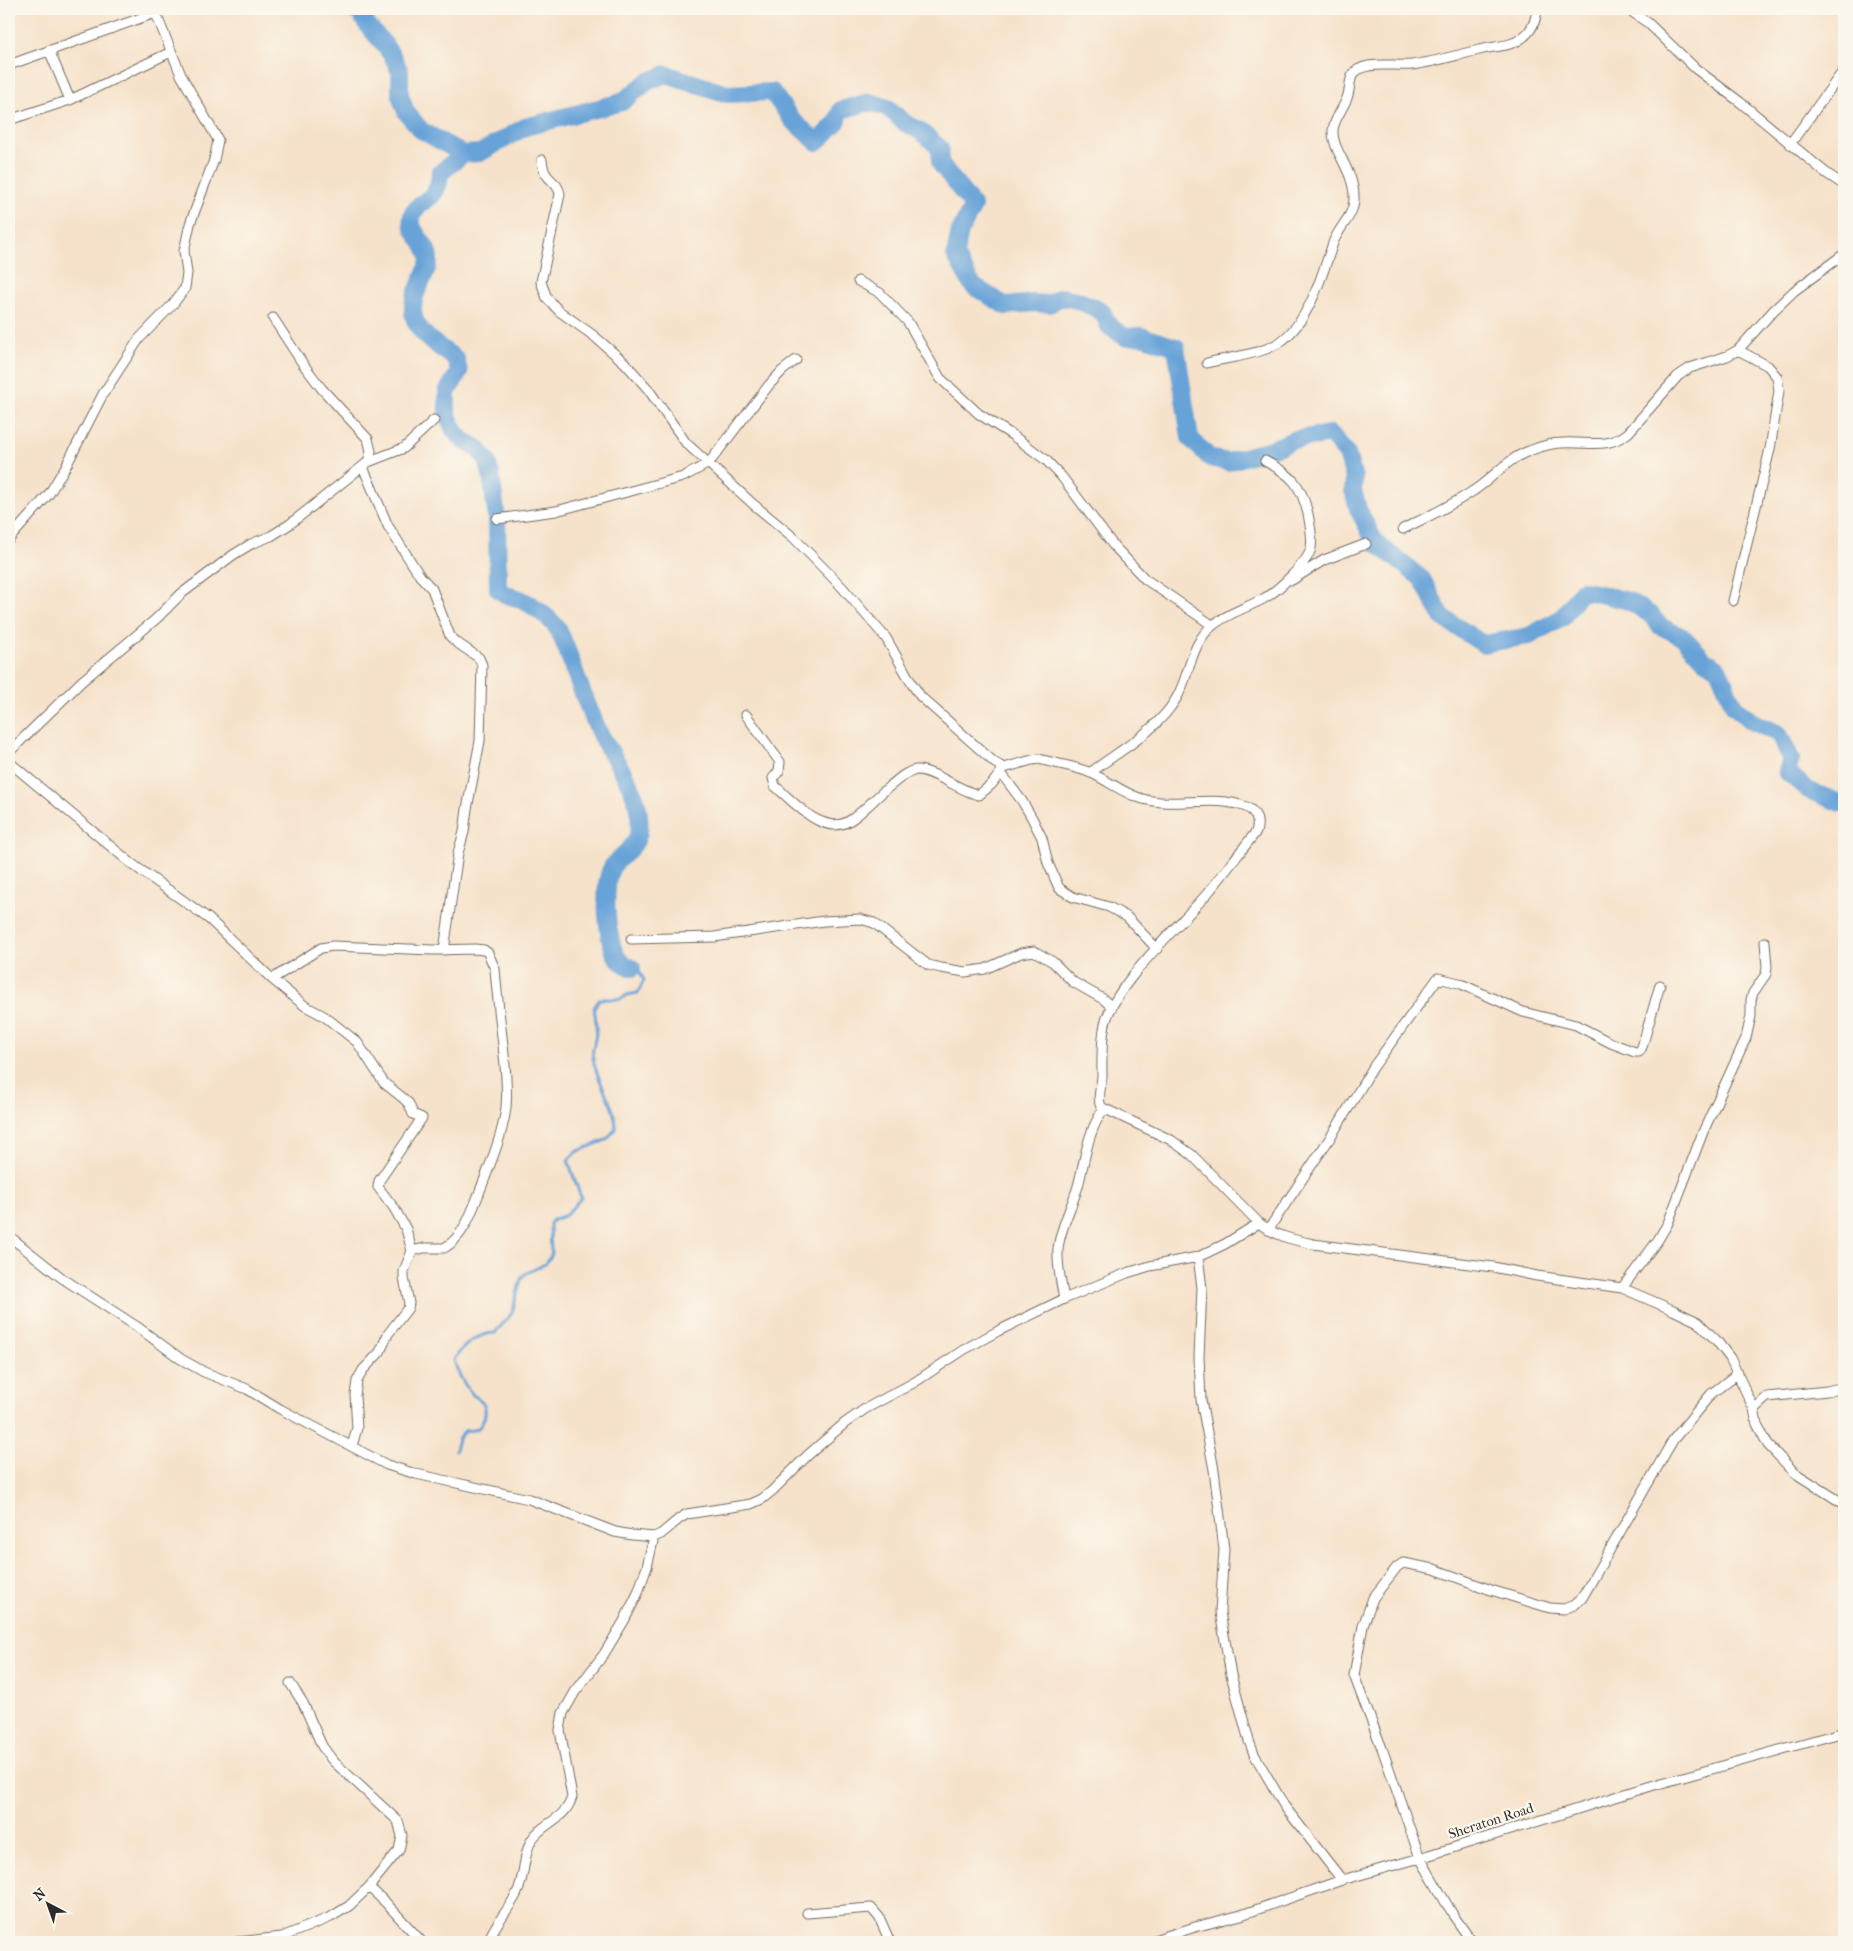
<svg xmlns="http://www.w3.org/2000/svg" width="1853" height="1951" font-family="'IM FELL French Canon',serif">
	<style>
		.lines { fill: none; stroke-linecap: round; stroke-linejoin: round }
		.stream { stroke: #67a3d8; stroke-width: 3 }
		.river { stroke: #67a3d8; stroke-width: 18 }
		.street-casing { stroke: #726b63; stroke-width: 11 }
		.street { stroke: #fff; stroke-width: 9 }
		.labels { text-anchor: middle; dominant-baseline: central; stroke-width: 4.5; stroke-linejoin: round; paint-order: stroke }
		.street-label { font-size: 14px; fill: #2b2b2b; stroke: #fbf7ec }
	</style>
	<rect width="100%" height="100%" fill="#fbf7ec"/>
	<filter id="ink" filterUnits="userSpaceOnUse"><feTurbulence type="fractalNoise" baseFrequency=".02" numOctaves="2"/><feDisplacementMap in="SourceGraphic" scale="10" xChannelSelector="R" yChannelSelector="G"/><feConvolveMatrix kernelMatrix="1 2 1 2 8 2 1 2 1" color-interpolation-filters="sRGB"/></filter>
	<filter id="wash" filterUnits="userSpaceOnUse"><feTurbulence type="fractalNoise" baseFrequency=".0096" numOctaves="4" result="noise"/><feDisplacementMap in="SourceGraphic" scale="20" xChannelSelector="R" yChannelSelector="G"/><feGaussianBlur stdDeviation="1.12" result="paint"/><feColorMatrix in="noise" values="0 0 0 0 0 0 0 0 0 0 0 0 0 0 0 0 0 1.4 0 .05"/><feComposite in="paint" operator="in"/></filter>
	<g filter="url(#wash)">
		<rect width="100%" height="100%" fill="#f6e2ca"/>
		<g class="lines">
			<!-- stream -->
			<path class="stream" d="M455,1451C457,1441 458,1436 466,1430C468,1430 473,1431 474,1430C484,1427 488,1410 483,1403C481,1400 476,1397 473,1395C464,1385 457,1372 454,1360C462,1346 478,1333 495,1333L512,1313L521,1279L525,1274L545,1264L551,1256L550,1223L553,1220L566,1215L581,1198L568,1160L576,1152L606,1140L616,1129C616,1104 597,1083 593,1059C591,1052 594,1046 595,1039C597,1029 596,1018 594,1008L599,999H621L627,995L638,993L644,980L639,971L632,968"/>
			<!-- river -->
			<path class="river" d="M351,9L360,13L368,26L384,44L394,59L400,72V95L406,112L421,130L463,154L480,153L525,127L622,102L647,82L666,74L727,94L772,92L792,120L817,142L837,122L841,110L870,102L888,108L905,123L920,131L940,148V163L973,206L960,231L955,255L973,286L1006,306L1033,303L1049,304L1061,297L1077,300L1095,308L1103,313L1109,326L1125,337L1141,336L1176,347L1190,438L1210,458L1228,462L1277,447L1293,440L1330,434L1347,454L1354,478L1353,490L1358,509L1375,542L1422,579L1442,617L1483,644L1529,636L1562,618L1582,590L1629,601L1651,615L1660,626L1683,637L1705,660L1718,668L1734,706L1751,721L1779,734L1791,759L1787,772L1808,790L1840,803L1844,802
				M463,154L440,173C439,204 417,198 412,216C408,232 428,242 429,258C429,268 423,277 419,287C400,324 429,339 456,359L459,372L447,392V413L454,430L464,441L477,448L487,460L491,475L497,519L498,589C505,596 511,596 520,599C533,605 549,617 558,629C570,654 577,681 588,706C592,716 596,725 600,734C616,764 644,795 639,831C637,848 620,855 612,867C602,884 606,944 619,960C622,963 628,966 632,968"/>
		</g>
	</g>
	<g filter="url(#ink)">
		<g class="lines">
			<defs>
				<path id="street" d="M1628,9L1648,23L1696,69L1740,102L1826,173L1844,185
					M49,50L70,100
					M9,65L155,13
					M9,120L70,100L171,52
					M1790,144L1844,70
					M542,160C544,183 557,178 560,194L541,282L547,298L559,311L594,336L625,363L648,389L686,443L753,504L793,537L841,586L886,638L912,684L921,697L995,763L1004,768L1032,760L1039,759C1056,764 1076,766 1091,773C1109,781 1124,794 1143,799C1175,808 1216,794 1246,807C1257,812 1259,822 1256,832C1239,853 1223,875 1206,895C1178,927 1115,984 1105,1024C1101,1041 1102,1060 1102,1077C1101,1087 1097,1098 1101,1107L1171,1140L1192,1155L1259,1223C1275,1236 1294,1240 1313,1244L1493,1267L1537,1276L1622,1288L1673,1310L1698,1322L1716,1340L1730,1358L1754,1409L1757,1424L1768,1445L1795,1473L1844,1504
					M858,281L880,293L908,322L940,378L979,414L1012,435L1046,460L1062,477L1113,545L1145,579L1212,625
					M273,318L303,364L322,389L368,439L371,451L368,462
					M1207,363C1230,357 1260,355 1280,342C1309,322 1322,275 1333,243C1339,226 1355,216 1354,197C1354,180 1345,166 1338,151C1326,125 1338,120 1347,98C1350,91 1349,83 1352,76C1361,59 1396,67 1412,65C1435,62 1457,55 1479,50C1493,46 1511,47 1522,38C1532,31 1536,21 1537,9
					M363,467L388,526L420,576L432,589L450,636L456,642L479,658L482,665L480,741L467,809L464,832L458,853L444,950
					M497,519L556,511L683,477L709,463L769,385L782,371L796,360
					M1403,529C1427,517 1451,506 1473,491C1492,479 1507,459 1529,451C1539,447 1551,443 1562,443C1587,441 1606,450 1628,433L1678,376L1690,368L1727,356L1738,350L1773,311L1794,291L1844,254
					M9,539L49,494L66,466L103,394L139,339L173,304L185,288L187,273L184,251L190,224L214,160L218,140L181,75L154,9
					M1292,580L1324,560L1366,544
					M1733,601L1770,449L1779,391L1777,377L1768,366L1738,350
					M746,715L780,762L779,771L773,778L775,786C795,803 825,839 852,819C866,809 877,796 890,786C898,780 905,772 916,770C932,769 960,791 979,795L992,784L1004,768
					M9,752L82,681L156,619L181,594L233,555L251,544L271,536L290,524L368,462L404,448L434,420
					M9,762L132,864L209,919L272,979L305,1006L324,1016L357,1042L384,1083L403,1098L409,1104L413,1114L422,1118L379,1181L378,1187L394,1208L406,1229L412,1251L404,1271V1278L409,1303L408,1308L388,1334L380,1352L363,1370L357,1381L355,1395L357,1428L352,1446
					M1001,773L1022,801L1032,818L1042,838L1048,863L1059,888L1073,897L1109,907L1127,917L1157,949
					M1090,773C1120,750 1156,732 1176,699C1190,676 1190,644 1212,626C1226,614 1246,608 1263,599C1276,592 1308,563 1311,548C1313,537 1310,525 1308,514C1301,484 1292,475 1265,461
					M631,939L714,937L824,921L860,919L874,923L928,965L941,968L965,972L985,969L1021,953L1034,951L1053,962L1073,982L1103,999L1112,1007
					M272,979L321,948L333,946L433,950L475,949L484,950L488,953L495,969C497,994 500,1020 503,1045C505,1066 508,1086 506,1107C503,1135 490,1164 480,1191C472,1211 464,1237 444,1248H424L412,1251
					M1268,1230L1330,1138L1374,1066L1438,978L1459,983L1523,1012L1576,1025L1611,1043L1635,1052H1639L1642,1047L1660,985
					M9,1236L62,1278L136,1326L181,1359L204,1372L247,1389L280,1409L387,1465L416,1474L529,1499L615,1532L632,1535L654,1537L661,1534L679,1519L687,1514L751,1504L762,1499L772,1491L808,1455L845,1423L865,1409L915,1382L965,1349L998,1331L1064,1299L1127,1273L1150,1266L1198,1257L1225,1244L1259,1223
					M1198,1257L1202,1288L1199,1357L1201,1400L1214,1470L1224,1549L1220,1612L1231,1675L1249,1741L1254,1754L1285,1807L1342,1880
					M1622,1288L1658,1240L1668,1223L1703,1132L1746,1038L1751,1016V1000L1753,993L1766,974L1767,967L1765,942
					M1064,1299C1061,1283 1057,1266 1058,1249C1060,1228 1072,1207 1078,1186C1085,1161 1087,1131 1104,1109
					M1754,1409L1767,1397L1827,1391L1844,1387
					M369,1887L386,1903L422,1942
					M807,1913L871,1908L879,1917L890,1942
					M237,1942L282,1937L331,1917L349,1906L369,1887L399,1850L402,1836L398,1821L333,1761L322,1746L303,1703L290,1683
					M488,1942C494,1924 509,1910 517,1893C525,1877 523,1855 531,1841C542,1822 565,1821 572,1797L560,1730L563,1713L575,1692L604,1654L624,1621L637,1595L647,1567L654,1537
					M1148,1942L1195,1927L1241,1915L1342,1880L1420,1858L1651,1786L1844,1732
					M1472,1942L1453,1915L1420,1858L1383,1751L1361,1694L1354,1675L1363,1626L1373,1598L1397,1567L1403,1563L1434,1569L1491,1590L1550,1608L1564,1609L1574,1605L1582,1598L1673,1440L1711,1394L1738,1373"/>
			</defs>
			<!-- street casing -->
			<use href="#street" class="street-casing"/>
			<!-- street -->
			<use href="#street" class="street"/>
		</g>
	</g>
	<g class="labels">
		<!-- street labels -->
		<g class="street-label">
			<text transform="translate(1491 1821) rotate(-18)">Sheraton Road</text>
		</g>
	</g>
	<!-- margin -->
	<rect width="1853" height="1951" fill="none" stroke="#fbf7ec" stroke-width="30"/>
	<!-- north arrow -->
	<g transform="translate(48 1904) rotate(319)" stroke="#fbf7ec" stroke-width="4" paint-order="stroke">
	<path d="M0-4L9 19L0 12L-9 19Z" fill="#2b2b2b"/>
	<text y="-8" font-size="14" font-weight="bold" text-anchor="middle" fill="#2b2b2b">N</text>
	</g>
</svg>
